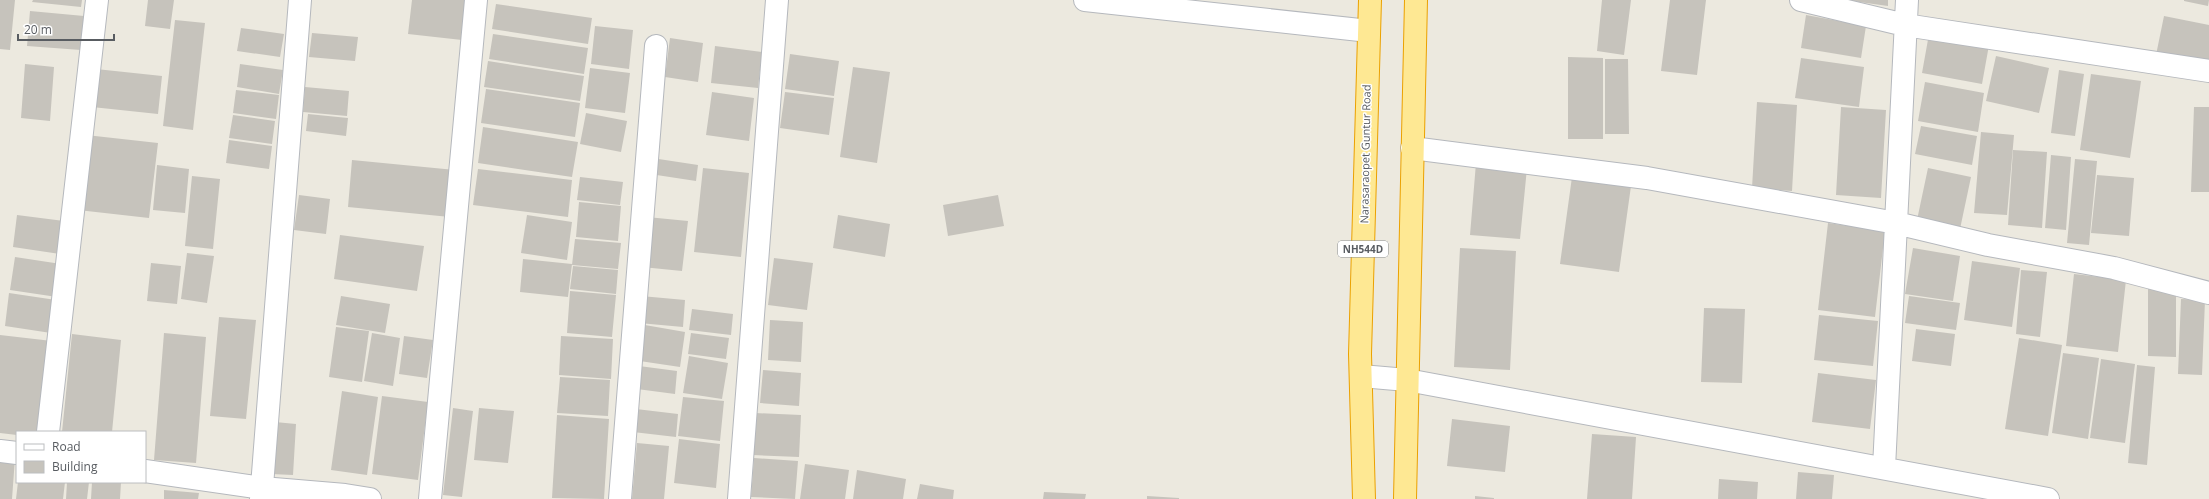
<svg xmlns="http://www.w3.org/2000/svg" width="2209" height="499" font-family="'Open Sans',sans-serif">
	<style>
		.building { fill: #c6c3bc }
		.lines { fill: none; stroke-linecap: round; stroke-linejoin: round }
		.minor-casing { stroke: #b5b8bd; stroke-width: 24 }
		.trunk-casing { stroke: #eba100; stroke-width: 24 }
		.minor { stroke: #fff; stroke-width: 22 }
		.trunk { stroke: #fee893; stroke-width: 22 }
		.labels { text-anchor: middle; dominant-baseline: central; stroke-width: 3; stroke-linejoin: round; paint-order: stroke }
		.shield { fill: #fff; stroke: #8a8d90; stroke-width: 1 }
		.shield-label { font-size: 10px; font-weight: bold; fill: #585c61 }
		.street-label { font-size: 11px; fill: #585c61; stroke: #fff }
	</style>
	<rect width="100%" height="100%" fill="#ece9df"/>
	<!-- building -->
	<path class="building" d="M0,0H15L10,50L0,49Z
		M33,0H82L81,7L32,2Z
		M148,0H174L170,29L145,26Z
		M412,0H466L462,40L408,34Z
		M1602,0H1631L1624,55L1597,51Z
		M1670,0H1706L1697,75L1661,71Z
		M1845,0H1888V6Z
		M2209,0L2208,6L2184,1V0Z
		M496,4L592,18L588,44L492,29Z
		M30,11L84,16L81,50L27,46Z
		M1806,15L1866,26L1861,58L1801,48Z
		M2164,16L2209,25V63L2156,55Z
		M175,20L205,23L193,130L163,126Z
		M595,26L633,30L629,69L591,64Z
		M241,28L284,34L280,57L237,51Z
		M312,33L358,37L355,61L309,57Z
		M493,34L588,48L584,74L489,59Z
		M1929,34L1989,45L1982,84L1922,73Z
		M670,38L703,43L698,82L665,77Z
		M715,46L762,52L758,88L711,83Z
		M790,54L839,61L834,96L785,89Z
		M1996,56L2049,68L2039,113L1986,101Z
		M1568,57L1603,58V139H1568Z
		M1801,58L1864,67L1859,107L1795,98Z
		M1605,59H1628L1629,134H1605Z
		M488,61L584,76L580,101L484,87Z
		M25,64L54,67L50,121L21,118Z
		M240,64L283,70L279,94L237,87Z
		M853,67L890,72L877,163L840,157Z
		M590,68L630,73L625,113L585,108Z
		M96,69L162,76L158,114L92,107Z
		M2059,70L2084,74L2075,136L2051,133Z
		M2091,74L2141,81L2130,158L2080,150Z
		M1925,82L1984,93L1978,132L1918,121Z
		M305,87L349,91L347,116L303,112Z
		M486,89L580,103L575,137L481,123Z
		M236,90L279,95L276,119L233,113Z
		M712,92L754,98L749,141L706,135Z
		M785,92L834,98L829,135L780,128Z
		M1757,102L1797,105L1792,191L1752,188Z
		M1841,107L1886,110L1881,198L1836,195Z
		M2194,107H2209V192H2191Z
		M586,113L627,121L621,152L580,144Z
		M308,114L348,118L346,136L306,131Z
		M233,115L275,121L272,144L229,138Z
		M1921,126L1977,136L1972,165L1915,154Z
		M483,127L578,142L572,177L478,163Z
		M1981,132L2014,135L2007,215L1974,213Z
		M86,135L158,143L149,218L78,210Z
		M229,140L272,146L269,169L226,163Z
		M2013,150L2047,152L2042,228L2008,225Z
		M2051,155L2071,157L2066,230L2045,228Z
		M652,158L698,165L696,181L650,174Z
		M2075,159L2097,161L2089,245L2067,243Z
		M352,160L455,170L450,217L348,207Z
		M1476,163L1527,168L1520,239L1470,235Z
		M157,165L189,169L185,213L153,210Z
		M703,168L749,173L741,257L694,252Z
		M1928,168L1971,177L1960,229L1917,220Z
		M478,169L572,180L568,217L473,205Z
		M2097,175L2134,178L2129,236L2091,233Z
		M192,176L220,179L213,249L185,246Z
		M580,177L623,182L620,205L577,200Z
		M1572,177L1631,186L1619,272L1560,264Z
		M299,195L330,199L326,234L294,230Z
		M998,195L1004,226L948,236L943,205Z
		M579,202L621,206L618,241L576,237Z
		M17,215L64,221L60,254L13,247Z
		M527,215L572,222L567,260L521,253Z
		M838,215L890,224L885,257L833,248Z
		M647,217L688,221L682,271L642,267Z
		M1828,223L1885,231L1875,317L1818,310Z
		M340,235L424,246L417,291L334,279Z
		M575,239L621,243L618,269L572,265Z
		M1460,248L1516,251L1510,370L1454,367Z
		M1913,248L1960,256L1953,301L1905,294Z
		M187,253L214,256L207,303L181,299Z
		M15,257L61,264L57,297L10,290Z
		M774,258L813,263L807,310L768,305Z
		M523,259L572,264L568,297L520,292Z
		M1972,261L2020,268L2012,327L1964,320Z
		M151,263L181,266L177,304L147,301Z
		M573,266L618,270L616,294L570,289Z
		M2021,270L2047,272L2040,337L2016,334Z
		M2074,274L2126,280L2118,352L2066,346Z
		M2148,287H2176V357L2148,356Z
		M570,291L616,295L612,337L567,333Z
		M9,293L56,300L51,333L5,326Z
		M341,296L390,304L385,333L336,325Z
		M641,296L685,300L683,327L639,323Z
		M1909,296L1960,303L1956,330L1905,323Z
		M2181,299L2205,300L2202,375L2178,374Z
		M1704,308L1745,309L1742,383L1701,382Z
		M692,309L733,314L731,335L689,330Z
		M1819,315L1878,321L1873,366L1814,360Z
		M219,317L256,320L246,419L210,416Z
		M770,320L803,322L801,362L768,360Z
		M639,324L685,332L680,367L633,360Z
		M336,327L369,331L362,382L329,377Z
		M1916,329L1955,334L1951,366L1912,361Z
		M164,333L206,337L196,463L154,460Z
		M372,333L400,338L393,386L364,381Z
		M691,333L729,338L726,359L688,354Z
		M72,334L121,340L112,432H62Z
		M0,335L52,341L42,432H17V435L0,433Z
		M404,336L433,340L427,378L399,374Z
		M561,336L613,339L611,379L559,375Z
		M2019,338L2062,345L2048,436L2005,429Z
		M2063,353L2099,358L2088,439L2052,433Z
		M689,356L728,363L722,399L683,393Z
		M2101,359L2135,364L2125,443L2090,438Z
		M2137,365L2155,367L2147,465L2128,463Z
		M639,366L677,371L675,394L637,389Z
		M763,370L801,373L799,406L760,403Z
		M1818,373L1876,380L1870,429L1812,422Z
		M560,377L610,380L608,416L557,413Z
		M342,391L378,397L367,475L331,470Z
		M382,396L428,402L418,480L372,474Z
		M683,397L724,401L720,441L678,436Z
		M453,408L473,411L462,497L443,495Z
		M479,408L514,411L508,463L474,460Z
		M636,409L678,414L676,437L633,432Z
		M755,413L801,415L799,457L753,455Z
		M557,415L609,419L604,499L552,498Z
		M1452,419L1510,426L1505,472L1447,466Z
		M275,422L296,424L293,475L271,474Z
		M1592,434L1636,437L1632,499H1587Z
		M679,439L720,444L716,488L674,483Z
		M637,443L669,446L664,499H632Z
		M0,457L15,458L12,499H0Z
		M754,458L798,461L795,499L751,497Z
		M805,464L849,470L845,499H800Z
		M857,470L906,479L903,499H853Z
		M1798,472L1834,475L1832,499H1796Z
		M1719,479L1758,482L1757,499H1718Z
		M18,482H65L63,499H16Z
		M67,482H89L87,499H66Z
		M92,482H121L120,499H91Z
		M920,484L954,490L953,499H917Z
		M164,490L199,493L198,499H164Z
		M1044,492L1086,494L1085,499H1043Z
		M1147,496L1179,498V499H1147Z
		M1475,496L1494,498V499H1475Z"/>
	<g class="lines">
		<defs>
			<path id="minor" d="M1085,0L1369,31
				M1801,0L1905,25L2209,71
				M1412,148L1647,178L1896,223L1988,245L2114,268L2209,293
				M1361,376L1407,380L2048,499
				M48,432L97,0
				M0,451L17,453
				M1884,468L1907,0
				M145,471L262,488L345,495L370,499
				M261,499L300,0
				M430,499L476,0
				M620,499L656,46
				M739,499L777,0"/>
			<path id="trunk" d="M1364,499L1360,354L1370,0
				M1405,499L1416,0"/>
		</defs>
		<!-- minor casing -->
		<use href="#minor" class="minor-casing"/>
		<!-- trunk casing -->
		<use href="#trunk" class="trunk-casing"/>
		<!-- minor -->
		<use href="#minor" class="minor"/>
		<!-- trunk -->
		<use href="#trunk" class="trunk"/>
	</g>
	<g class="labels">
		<!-- shield labels -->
		<rect class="shield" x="1338" y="241" width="50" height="16" rx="3"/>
		<g class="shield-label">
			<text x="1363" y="249">NH544D</text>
		</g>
		<!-- street labels -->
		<g class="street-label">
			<text transform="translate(1365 154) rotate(-89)">Narasaraopet Guntur Road</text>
		</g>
	</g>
	<!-- legend -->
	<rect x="16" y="431" width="130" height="52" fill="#ffffff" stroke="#bcbec0"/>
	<rect x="24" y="444" width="20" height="6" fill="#ffffff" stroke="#bcbec0"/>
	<text x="52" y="451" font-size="12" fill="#585c61">Road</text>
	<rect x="24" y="461" width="20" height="12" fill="#c6c3bc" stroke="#bcbec0"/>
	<text x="52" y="471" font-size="12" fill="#585c61">Building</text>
	<!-- scale -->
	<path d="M18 34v6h96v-6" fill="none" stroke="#585c61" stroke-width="2"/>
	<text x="24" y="34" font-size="12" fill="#585c61" stroke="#ffffff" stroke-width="3" paint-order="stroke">20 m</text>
</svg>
